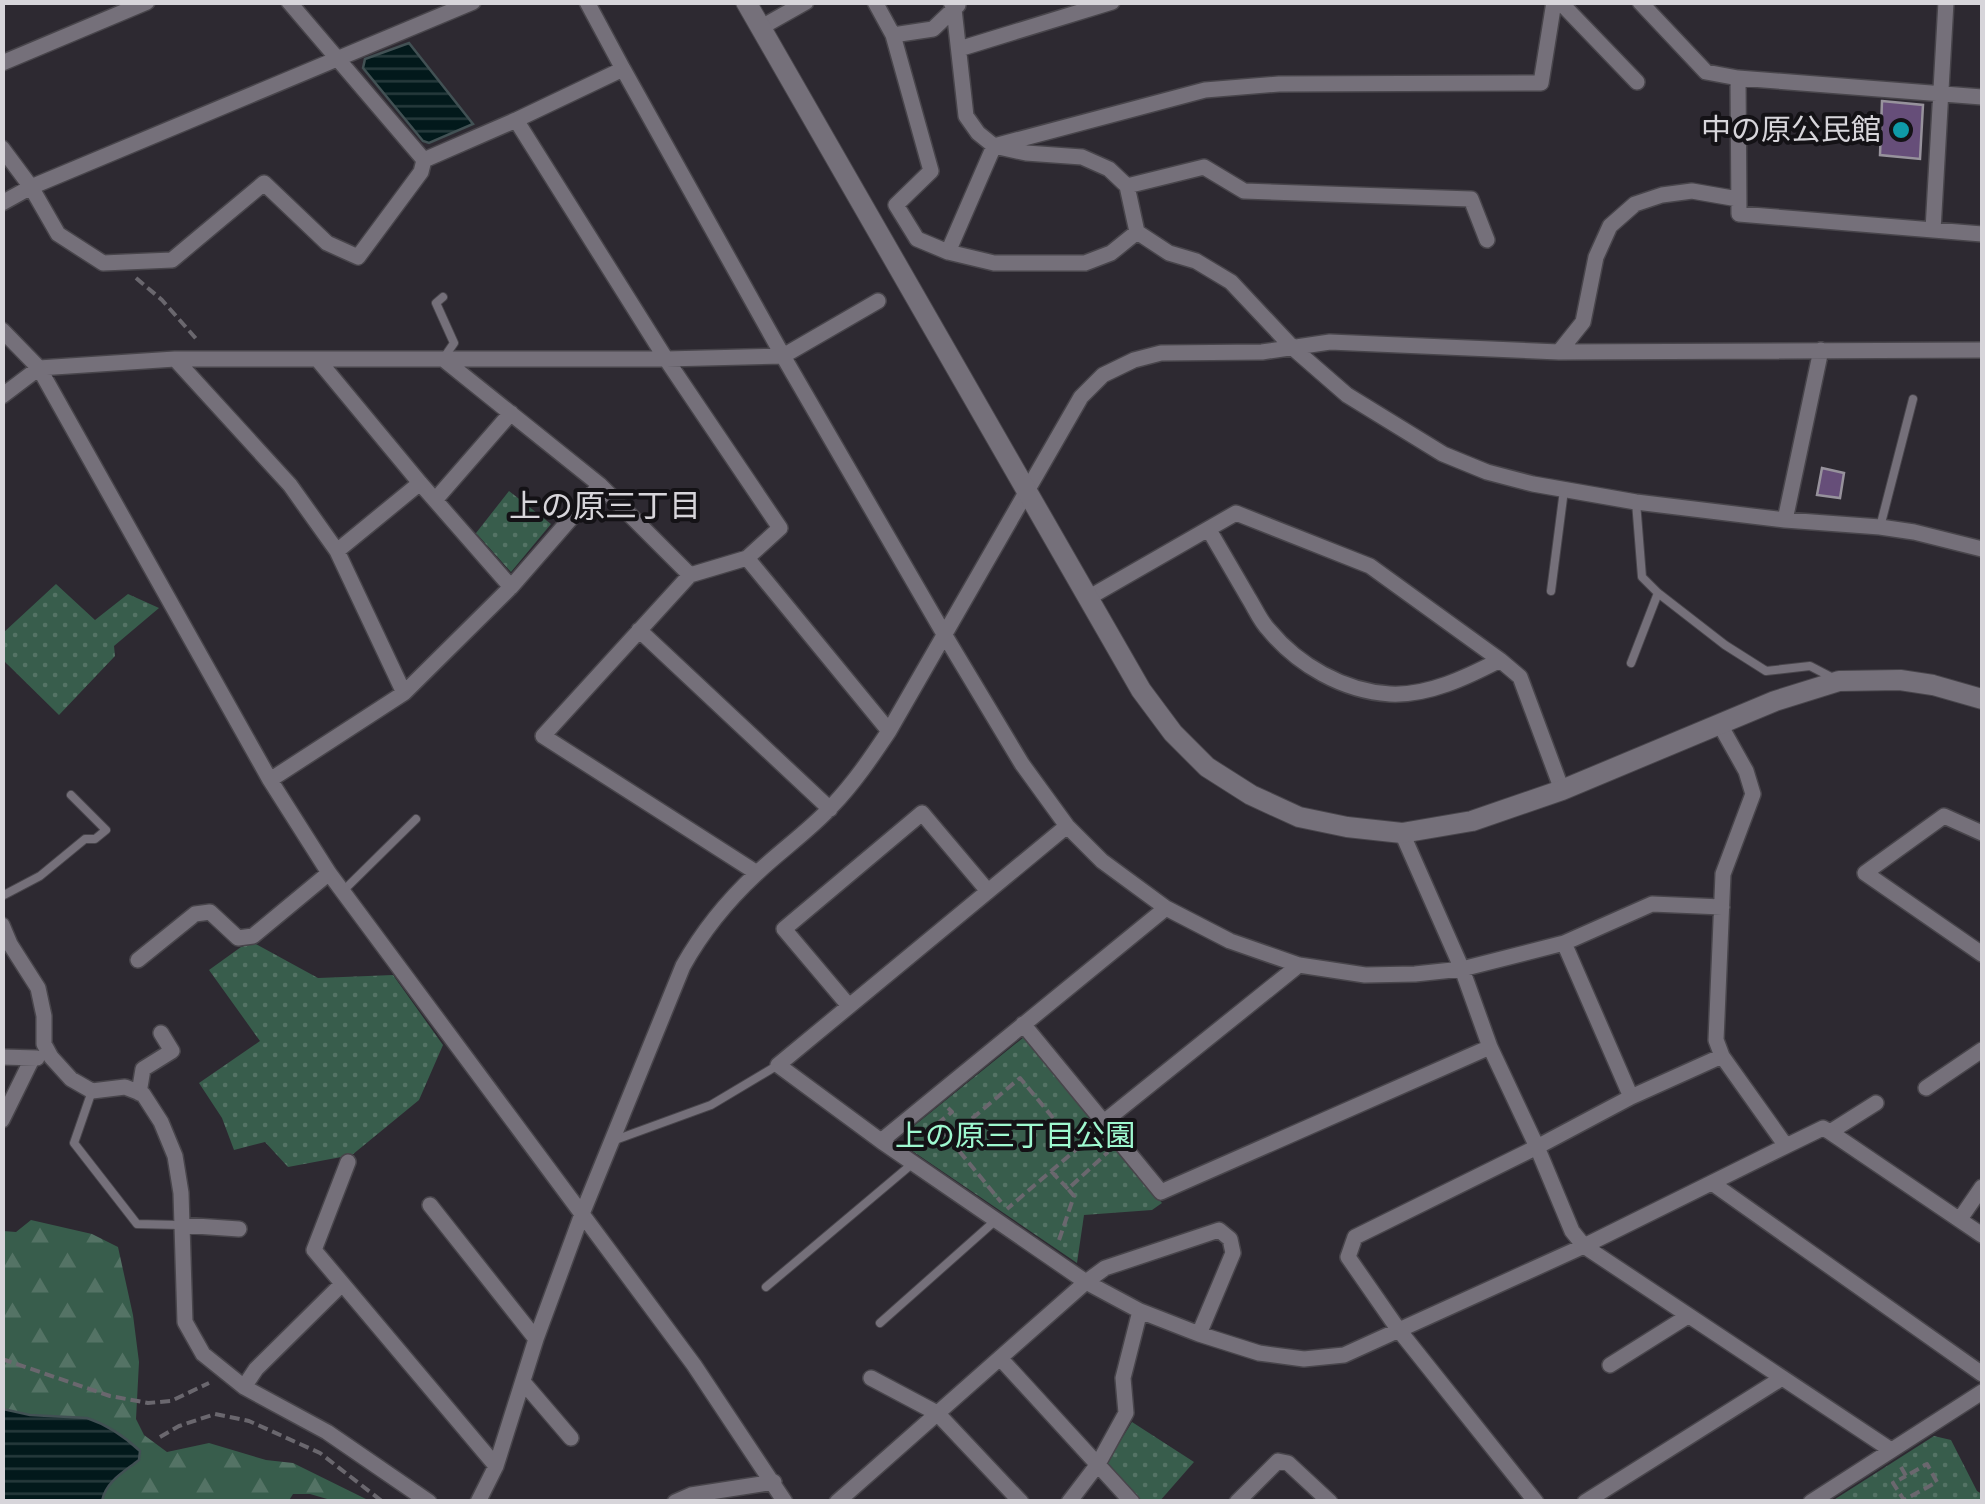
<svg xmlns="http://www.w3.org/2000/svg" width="1985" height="1504" font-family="'Source Sans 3','Noto Sans JP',sans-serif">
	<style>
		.grass { fill: url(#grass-dots) }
		.forest { fill: url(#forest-firs) }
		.water { fill: url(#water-rules); stroke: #425154; stroke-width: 2.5 }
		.building { fill: #664e79; stroke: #97929c; stroke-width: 2.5 }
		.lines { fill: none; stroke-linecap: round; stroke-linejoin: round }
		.service-casing { stroke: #48454b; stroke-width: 10 }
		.minor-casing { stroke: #48454b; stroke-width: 18 }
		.tertiary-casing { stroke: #48454b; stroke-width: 22 }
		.path { stroke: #6a676e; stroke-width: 4; stroke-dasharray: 10 5; stroke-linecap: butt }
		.service { stroke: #75707a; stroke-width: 8 }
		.minor { stroke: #75707a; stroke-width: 15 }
		.tertiary { stroke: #75707a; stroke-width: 20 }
		.culture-dot { fill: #0f9aa8; stroke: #141216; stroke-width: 4 }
		.labels { text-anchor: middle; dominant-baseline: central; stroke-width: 8; stroke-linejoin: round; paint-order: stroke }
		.poi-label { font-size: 30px; fill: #d7d5da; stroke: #141216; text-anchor: end }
		.park-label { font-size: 30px; fill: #9ef8cf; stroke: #141216 }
		.neighbourhood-label { font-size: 32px; fill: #d7d5da; stroke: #141216 }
	</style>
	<defs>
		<pattern id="grass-dots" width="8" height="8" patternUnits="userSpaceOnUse" patternTransform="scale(2.5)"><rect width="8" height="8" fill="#385d4c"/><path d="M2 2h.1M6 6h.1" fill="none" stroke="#547365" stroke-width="1.8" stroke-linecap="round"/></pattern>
		<pattern id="forest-firs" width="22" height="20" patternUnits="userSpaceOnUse" patternTransform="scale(2.5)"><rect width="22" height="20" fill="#385d4c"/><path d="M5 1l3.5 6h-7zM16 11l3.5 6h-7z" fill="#547365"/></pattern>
		<pattern id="water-rules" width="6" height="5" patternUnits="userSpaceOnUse" patternTransform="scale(2.5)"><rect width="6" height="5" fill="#02191b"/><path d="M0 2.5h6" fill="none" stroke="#263a3c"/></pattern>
	</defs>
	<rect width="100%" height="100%" fill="#2d2931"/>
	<!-- grass -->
	<path class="grass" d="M509,491L551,524L511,572L476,533Z
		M56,584L95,620L128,594L159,608L114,646L115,656L59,715L2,659L3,633Z
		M254,943L318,978L393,975L443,1045L419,1100L352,1155L288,1167L265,1142L234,1150L222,1118L199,1083L260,1041L209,970L241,947Z
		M1024,1037L1162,1203L1152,1210L1084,1215L1077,1263L905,1146L904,1134Z
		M1132,1422L1194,1462L1159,1502L1142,1501L1106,1464Z
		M1934,1436L1951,1440L1977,1491L1982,1494V1501H1832Z"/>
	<!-- forest -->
	<path class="forest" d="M31,1220L92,1234L118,1247L133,1315L139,1362L136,1419L144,1435L167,1452L209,1443L266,1460L293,1463L370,1501H334L310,1494H293L288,1502L102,1501C105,1487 119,1471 133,1465L87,1418L30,1415L3,1409V1231L16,1232Z"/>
	<!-- water -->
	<path class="water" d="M409,43L473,124L429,143L423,141L363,68L365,59Z
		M3,1409L30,1415L87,1418C108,1425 124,1436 140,1451L139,1460C124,1472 106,1481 102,1501H3Z"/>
	<!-- building -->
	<path class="building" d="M1882,101L1923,105L1920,159L1880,155Z
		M1822,468L1844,473L1840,498L1817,495Z"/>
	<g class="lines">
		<defs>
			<path id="service" d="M443,359L454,343L436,303L443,297
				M1636,502L1642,577L1658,593L1725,645L1766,671L1810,666L1835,679
				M1880,527L1913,399
				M1551,591L1564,490
				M1631,663L1658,593
				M343,891L416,819
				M2,896L40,876L85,839H95L106,830L71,795
				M92,1091L74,1143L137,1224L180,1225
				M615,1140L711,1105L778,1065
				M766,1287L912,1164
				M880,1323L996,1220"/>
			<path id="minor" d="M289,2L424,160
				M587,2L623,69L516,120L666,359L780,528L747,558L690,575L543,736L757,873
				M875,2L893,35L931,171L896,205L917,239L948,252L994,263H1085L1111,253L1137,232
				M951,2L954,9L966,116L978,133L994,146L1026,153L1082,157L1109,169L1127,186L1137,232L1169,253L1196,261L1231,282L1293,348L1347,395L1443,454L1487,472L1533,484L1636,502L1785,520L1880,527L1914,532L1982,549
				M1560,2L1637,82
				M1640,2L1706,72L1738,78L1982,97
				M760,28L806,2
				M893,35L933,29L958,5
				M959,49L1112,2
				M2,63L147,2
				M623,69L783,356L878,301
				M1738,78L1739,214L1982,234
				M2,148L31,187L58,234L103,263L172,260L264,183L327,243L358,257L421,172L424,160L516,120
				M1127,186L1204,167L1244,191L1471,199L1487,240
				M2,203L31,187L473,2
				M1933,230L1946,2
				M948,252L994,146L1205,90L1279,84L1541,83L1554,2
				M2,330L39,368L270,780L329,873L694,1365L785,1502
				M1559,352L1583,322L1596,257L1610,226L1635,204L1662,195L1692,191L1738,199
				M175,359L290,485L337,551L404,693
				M443,359L600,485L690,575
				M318,360L420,483L511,587
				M2,396L39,368L175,359H666L783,356L944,634L1022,764L1067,826L1102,861L1166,908L1230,941L1299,965L1365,975L1415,974L1462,969L1564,943L1652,904L1722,907
				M436,499L511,413
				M1785,520L1821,350
				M1209,530C1222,552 1235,575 1248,597C1255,608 1260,621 1269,630C1298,665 1343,691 1390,694C1428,696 1467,677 1500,660
				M337,551L420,483
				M747,558L889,731
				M1088,598L1236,513L1370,566L1500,660L1520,677L1562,790
				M639,630L830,809
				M270,780L404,693L511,587L600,485
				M1402,833L1462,969L1490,1047L1537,1147L1572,1231L1584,1246L1891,1450
				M1982,833L1944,816L1865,873L1982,954
				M2,925L10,944L38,988L44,1016V1044L51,1057L71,1079L92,1091L125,1087L143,1094L161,1122L175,1156L181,1193L185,1322L203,1354L244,1387L327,1432L429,1502
				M138,960L195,914L210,912L238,938L253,936L329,873
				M849,1006L784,929L922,813L987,890
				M1023,1024L1161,1192L1490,1047
				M2,1057L37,1058
				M1926,1088L1982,1050
				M139,1093L143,1069L172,1051L161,1033
				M1631,1097L1722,1056
				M2,1120L32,1059
				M1105,1121L1299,965
				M1830,1132L1982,1235
				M881,1141L1166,908
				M1786,1146L1823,1128L1830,1132L1876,1103
				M348,1162L314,1250L496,1466
				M1712,1183L1982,1374
				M430,1205L536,1339
				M1960,1219L1982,1187
				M181,1225L239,1229
				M1199,1334L1233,1253L1230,1239L1219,1230L1105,1268L1086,1282L1140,1311L1199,1334L1259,1353L1304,1359L1344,1355L1584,1246L1786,1146L1722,1056L1716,1040L1723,874L1753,794L1746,771L1719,723
				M1000,1358L1132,1502
				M1610,1365L1688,1316
				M871,1378L937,1413L1021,1502
				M523,1382L571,1438
				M244,1387L256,1369L342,1284
				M478,1502L496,1466L536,1339L582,1214L683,966C702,932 727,901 756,874C780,851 809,831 832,806C854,783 871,758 889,731L1081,397L1103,375L1134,360L1161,353L1262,352L1330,342L1559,352L1982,350
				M675,1502L691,1495L774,1482
				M837,1502L1086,1282L881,1141L778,1065L1067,826
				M1069,1502L1098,1464L1126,1413L1123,1378L1140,1311
				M1237,1502L1278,1461L1288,1463L1330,1502
				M1536,1502L1398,1329L1348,1257L1355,1237L1537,1147L1631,1097L1564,943
				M1585,1502L1782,1378
				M1811,1502L1982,1392"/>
			<path id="tertiary" d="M746,2L1141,690L1173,733L1207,767L1251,795L1299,817L1347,827L1402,833L1472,821L1562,790L1775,701L1839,681L1900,680L1933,685L1982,699"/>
		</defs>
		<!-- service casing -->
		<use href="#service" class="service-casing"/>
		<!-- minor casing -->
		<use href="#minor" class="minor-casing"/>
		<!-- tertiary casing -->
		<use href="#tertiary" class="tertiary-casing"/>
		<!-- path -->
		<path class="path" d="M136,278L162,300L199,342
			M948,1108L952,1112L937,1124L1001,1202
			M949,1138L1020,1078L1078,1148L1007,1209
			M1051,1171L1068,1189
			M1059,1240L1074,1196L1068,1189L1108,1152
			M2,1359L110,1396L148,1403L171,1401L209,1383
			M160,1437L179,1426L215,1414L249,1421L320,1453L383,1502
			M1901,1467L1906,1476L1927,1464L1937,1482L1904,1500L1893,1483L1906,1476"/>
		<!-- service -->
		<use href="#service" class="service"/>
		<!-- minor -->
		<use href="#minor" class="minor"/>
		<!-- tertiary -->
		<use href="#tertiary" class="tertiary"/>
	</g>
	<!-- markers -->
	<circle class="culture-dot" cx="1901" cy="130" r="10"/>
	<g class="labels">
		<!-- poi labels -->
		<g class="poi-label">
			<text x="1881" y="130">中の原公民館</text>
		</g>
		<!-- park labels -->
		<g class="park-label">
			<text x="1015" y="1136">上の原三丁目公園</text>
		</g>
		<!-- neighbourhood labels -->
		<g class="neighbourhood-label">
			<text x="605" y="507">上の原三丁目</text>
		</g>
	</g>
	<!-- border -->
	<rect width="1985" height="1504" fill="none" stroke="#d7d5da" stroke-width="10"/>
</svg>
